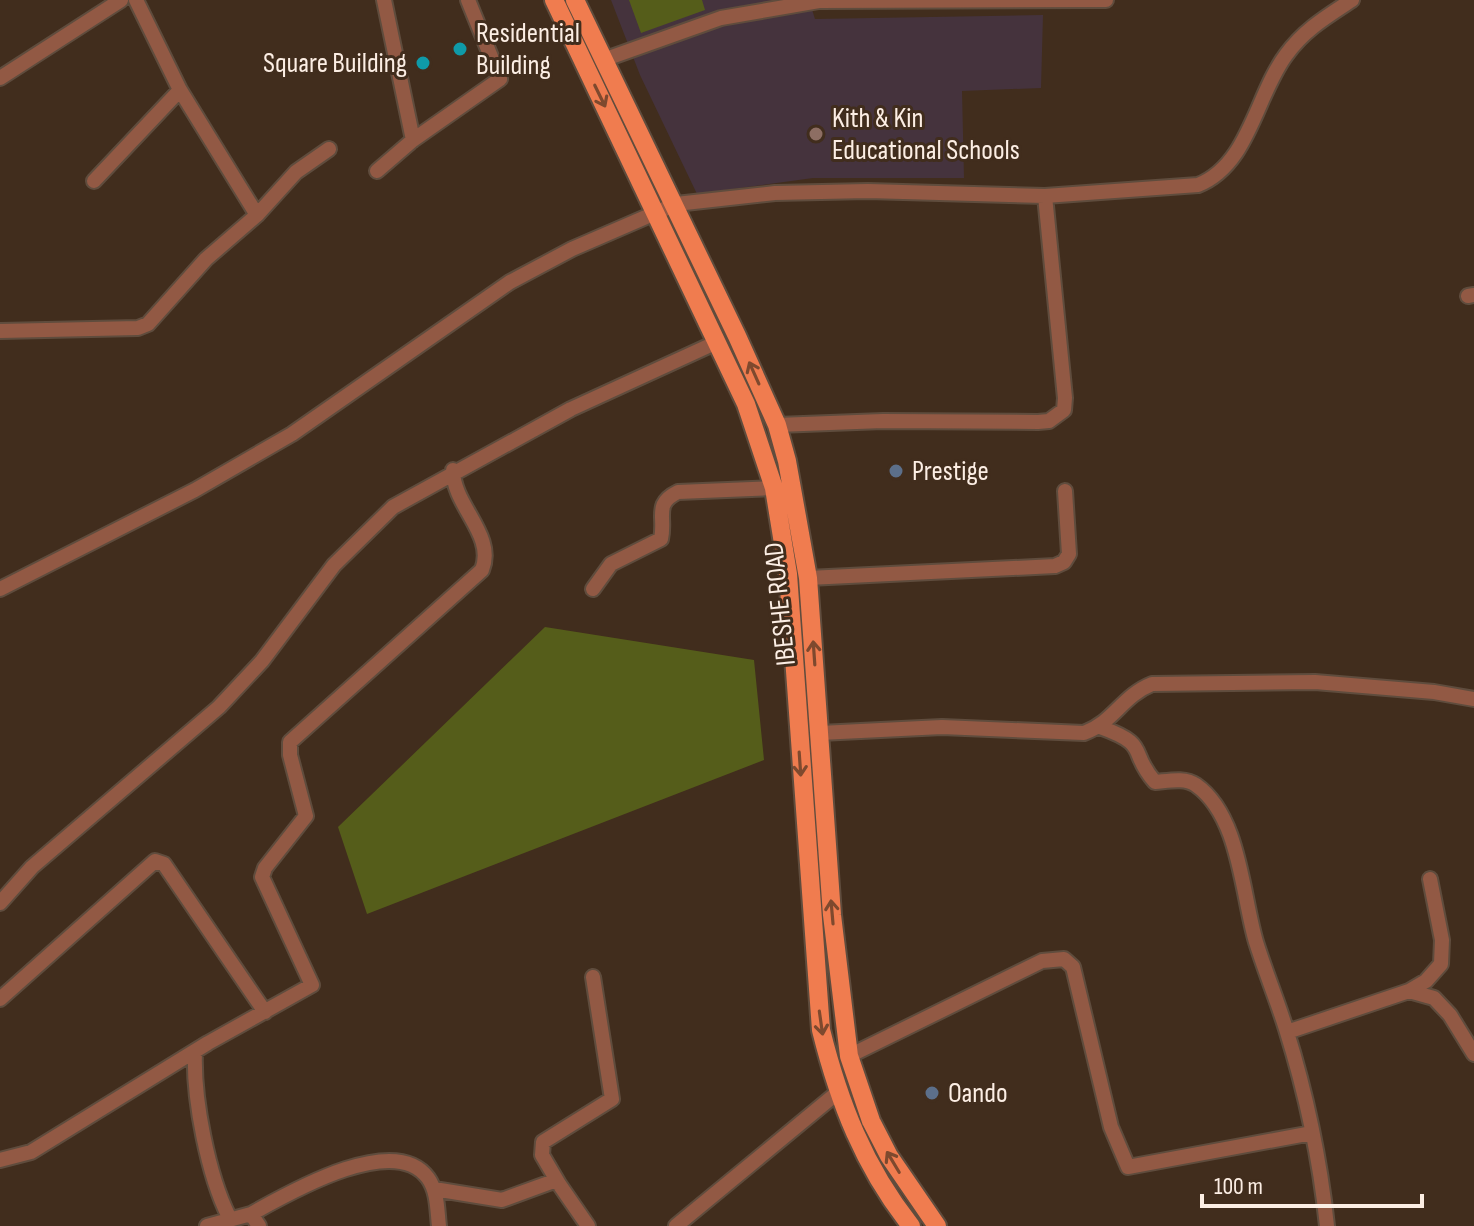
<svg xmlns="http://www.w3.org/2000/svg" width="1474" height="1226" font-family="'Sofia Sans Condensed',sans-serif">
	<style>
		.education { fill: #45333d }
		.green { fill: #555d1a }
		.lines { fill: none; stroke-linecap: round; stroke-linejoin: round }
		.minor-casing { stroke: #5f4c3d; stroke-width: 18 }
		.major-casing { stroke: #5f4c3d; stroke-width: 22 }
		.minor { stroke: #925944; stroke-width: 14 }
		.major { stroke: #f07c4f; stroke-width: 18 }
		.oneway { stroke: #7e492e }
		.culture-dot { fill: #0f9aa8; stroke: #412d1d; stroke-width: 3 }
		.education-dot { fill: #8d6e63; stroke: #412d1d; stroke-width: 3 }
		.service-dot { fill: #5c6f8a; stroke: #412d1d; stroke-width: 3 }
		.labels { text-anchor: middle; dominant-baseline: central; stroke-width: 6; stroke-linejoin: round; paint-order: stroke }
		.poi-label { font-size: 28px; fill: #fceee4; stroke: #412d1d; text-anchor: start }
		.street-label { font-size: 28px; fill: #fceee4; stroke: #412d1d }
	</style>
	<rect width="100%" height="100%" fill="#412d1d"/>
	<!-- education -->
	<path class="education" d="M611,0H809L815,19L1043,15L1041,88L962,91L964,178H813L697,194L640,75Z"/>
	<!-- green -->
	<path class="green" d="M629,0H702L705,10L641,33Z
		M545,627L754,660L764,760L367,914L338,827Z"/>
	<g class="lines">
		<defs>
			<path id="minor" d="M136,0L180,90L257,215
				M384,0L413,140
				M603,60L721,18L819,1L1106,0
				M0,78L121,0
				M377,171L413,140L500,79L468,0
				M94,181L180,90
				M1468,296L1474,295
				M0,331L138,328L148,324L206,259L257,215L296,172L329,149
				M777,425L883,421L1038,422L1049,421L1064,410L1065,398L1045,196
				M808,578L1055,566L1064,562L1069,554L1065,491
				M0,589L195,490L292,434L510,282L572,249L676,204L775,193L868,191L1045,196L1198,185C1249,165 1256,95 1286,55C1304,30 1326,17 1352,0
				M593,589L611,564L661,539C666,517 653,504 678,492L774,488
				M1100,727C1152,746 1127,750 1155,782C1168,781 1185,777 1196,785C1240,816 1242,895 1256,942C1265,971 1277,1000 1286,1029C1306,1093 1320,1160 1327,1226
				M820,733L942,727L1084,733C1114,722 1122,696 1152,684L1315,682L1434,692L1474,699
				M0,903L32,867L219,707L262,661L334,565L393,507L571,409L715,343
				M1409,991L1426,981L1441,964L1442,940L1430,879
				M0,999L155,861L164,864L265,1012
				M1287,1032L1409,991L1434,998L1450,1015L1474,1054
				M195,1051C193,1099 208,1175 229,1217
				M849,1056L1042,961L1064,959L1073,967L1111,1127L1128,1167L1312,1133
				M0,1160L31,1152L208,1043L312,985L262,877L265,868L306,816L290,755V742L482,570C496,535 453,506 453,470
				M559,1184L542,1155L543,1142L612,1099L593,977
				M434,1189L502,1200L554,1181L559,1184L588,1226
				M251,1214C287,1194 394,1131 428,1178C438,1192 437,1210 439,1226
				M207,1226L251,1214L259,1226
				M676,1226L837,1093"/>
			<path id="major" d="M554,0L746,404L774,488L788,574L821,1030C839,1102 864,1167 911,1226
				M575,0L737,336L777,425L787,461L808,578L832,915L849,1056L871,1121L889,1156L937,1226"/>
		</defs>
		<!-- minor casing -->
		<use href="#minor" class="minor-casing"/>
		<!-- major casing -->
		<use href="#major" class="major-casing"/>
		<!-- minor -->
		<use href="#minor" class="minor"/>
		<!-- major -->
		<use href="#major" class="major"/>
	</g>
	<!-- one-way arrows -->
	<defs><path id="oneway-shaft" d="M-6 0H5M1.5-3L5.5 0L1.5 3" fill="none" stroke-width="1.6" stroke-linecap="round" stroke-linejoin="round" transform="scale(2)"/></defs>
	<g class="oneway">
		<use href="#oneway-shaft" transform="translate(600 96) rotate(64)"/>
		<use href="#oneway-shaft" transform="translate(754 373) rotate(-114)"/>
		<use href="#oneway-shaft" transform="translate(814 653) rotate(-94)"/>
		<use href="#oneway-shaft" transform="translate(800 764) rotate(86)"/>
		<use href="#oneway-shaft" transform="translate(832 912) rotate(-95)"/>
		<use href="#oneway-shaft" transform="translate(821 1023) rotate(82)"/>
		<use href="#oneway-shaft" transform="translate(893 1162) rotate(-121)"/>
	</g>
	<!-- markers -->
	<g class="culture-dot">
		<circle cx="460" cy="49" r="8"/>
		<circle cx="423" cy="63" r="8"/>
	</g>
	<circle class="education-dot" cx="816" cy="134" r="8"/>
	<g class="service-dot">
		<circle cx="896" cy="471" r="8"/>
		<circle cx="932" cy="1093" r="8"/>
	</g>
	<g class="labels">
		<!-- poi labels -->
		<g class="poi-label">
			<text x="476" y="33">Residential<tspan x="476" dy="32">Building</tspan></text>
			<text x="407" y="63" text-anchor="end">Square Building</text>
			<text x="832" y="118">Kith &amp; Kin<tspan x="832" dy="32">Educational Schools</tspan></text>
			<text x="912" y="471">Prestige</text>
			<text x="948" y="1093">Oando</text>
		</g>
		<!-- street labels -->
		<g class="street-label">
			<text transform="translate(780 604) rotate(-96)">IBESHE ROAD</text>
		</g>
	</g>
	<!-- scale -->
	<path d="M1202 1194v12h220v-12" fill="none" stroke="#fceee4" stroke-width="4"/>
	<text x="1214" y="1194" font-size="24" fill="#fceee4" stroke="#412d1d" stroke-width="6" paint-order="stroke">100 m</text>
</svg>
